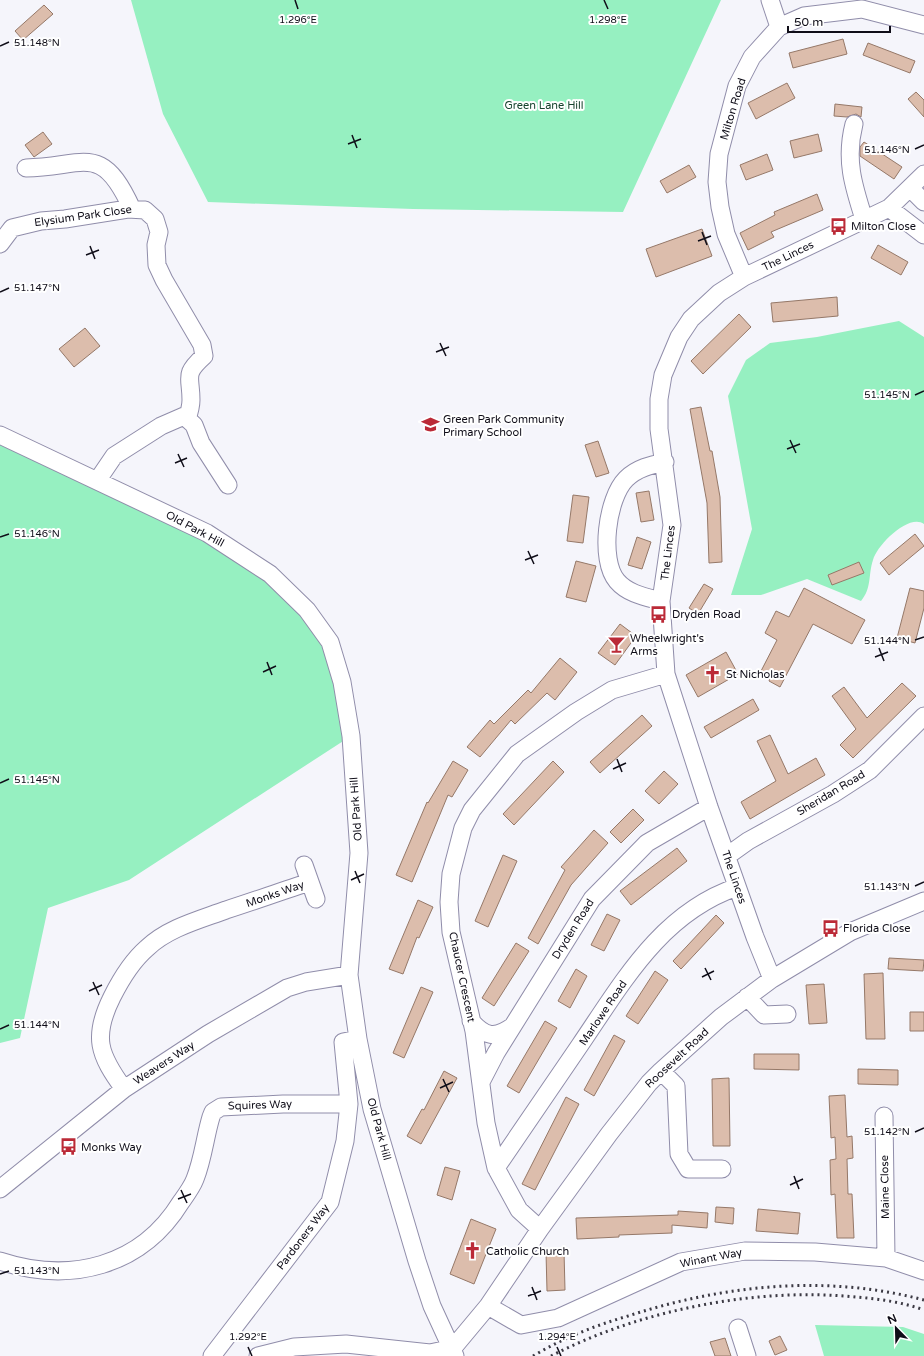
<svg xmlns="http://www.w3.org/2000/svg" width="924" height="1356" font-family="'Varela Round',sans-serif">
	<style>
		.green { fill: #96f0c1 }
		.building { fill: #dcbdac; stroke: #957868 }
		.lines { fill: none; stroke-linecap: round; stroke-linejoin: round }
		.minor-casing { stroke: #908daa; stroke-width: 19 }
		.minor { stroke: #fff; stroke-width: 17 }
		.rail { stroke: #3b3943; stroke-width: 3; stroke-dasharray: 2 4; stroke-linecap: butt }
		.ticks { fill: none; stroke: #0f0d18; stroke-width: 1.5 }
		.labels { text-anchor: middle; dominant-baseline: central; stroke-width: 4; stroke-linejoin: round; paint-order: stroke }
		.park-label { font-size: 11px; fill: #18442f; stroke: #fff }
		.street-label { font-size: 11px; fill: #0f0d18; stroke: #fff }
		.poi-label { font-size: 11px; fill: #0f0d18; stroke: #fff; text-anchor: start }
		.ticks-label { font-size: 10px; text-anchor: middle; fill: #0f0d18; stroke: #fff; stroke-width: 4; stroke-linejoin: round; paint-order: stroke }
	</style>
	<rect width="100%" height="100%" fill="#f5f5fb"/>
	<!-- green -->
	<path class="green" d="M131,0H721L623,212L413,209L208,202L163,114Z
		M899,321L924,337V524C909,513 877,545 873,560C868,575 872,588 861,601L807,579L761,595H731L752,529L728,396L746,360L770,343L817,337Z
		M0,435L270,574L330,642L351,736L129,880L48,908L20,1038L0,1043Z
		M815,1325L903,1327L924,1334V1356H824Z"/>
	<!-- building -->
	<path class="building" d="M44,5L53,14L23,40L15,31Z
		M843,39L847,54L793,68L789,53Z
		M868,43L915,61L910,73L863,55Z
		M787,83L795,98L756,119L748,103Z
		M916,92L924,100V117L908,99Z
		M835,104L862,107L861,117L856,114L847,117L834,116Z
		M43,132L52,144L34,157L25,145Z
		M818,134L822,151L794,158L790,141Z
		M864,142L902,167L894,179L860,156V147Z
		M767,154L773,170L746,180L740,165Z
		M689,165L696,177L667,193L660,181Z
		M817,194L823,210L771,232L774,237L748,250L740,233L775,215L774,212Z
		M702,229L712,256L656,277L646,249Z
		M878,245L908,262L901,275L871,258Z
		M837,297L838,316L773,322L771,303Z
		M739,314L751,327L703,374L691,361Z
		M85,328L100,346L74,367L59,349Z
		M701,407L710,451H712L720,497L722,562L709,563L707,503L690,409Z
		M598,441L609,473L596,477L585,445Z
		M649,491L654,520L641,522L636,493Z
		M573,495L589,497L583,543L567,541Z
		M915,534L924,546L889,575L880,563Z
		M637,537L651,542L642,569L628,565Z
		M576,561L596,566L586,602L566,597Z
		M859,562L864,573L832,585L828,575Z
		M704,584L713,589L698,614L689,608Z
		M804,588L865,620L852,644L813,624L780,687L769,681L770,678L760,673L777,640L765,633L776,611L789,617Z
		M910,588L924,591V608L915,643L897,638Z
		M620,624L636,636L615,665L598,653Z
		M726,652L738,674L698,697L686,675Z
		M560,658L577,672L555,700L547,693L515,724L511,720L480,757L467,747L490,720L494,724L528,690L531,693Z
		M902,683L916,696L853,758L840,745L856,729L832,696L844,687L867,718Z
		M753,699L759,710L711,738L704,727Z
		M642,715L652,726L600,773L590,762Z
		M770,735L788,774L816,758L825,775L750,819L741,802L776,781L757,741Z
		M453,761L468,770L452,797L448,795L412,882L396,875L427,802L428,803Z
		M553,761L564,772L514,825L503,814Z
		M664,771L678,784L659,804L645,791Z
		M633,809L644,820L621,843L610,832Z
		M594,830L608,843L571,885L538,944L528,938L565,870L561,867Z
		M677,848L687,861L631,905L620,891Z
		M503,855L517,861L488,927L475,921Z
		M418,900L433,907L419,938L417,937L403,974L389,969Z
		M607,914L620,920L604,951L591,945Z
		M716,915L724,923L681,969L673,961Z
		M516,943L529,951L494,1006L482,998Z
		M889,958L924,960L923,971L888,969Z
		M576,969L587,976L570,1008L558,1001Z
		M655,971L668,980L638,1024L626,1016Z
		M883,973L885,1039H866L864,974Z
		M824,984L827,1023L809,1024L806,985Z
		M421,987L433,992L404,1058L393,1053Z
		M910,1012H924V1031H910Z
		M545,1021L557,1028L519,1093L507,1086Z
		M614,1035L625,1041L594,1096L584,1090Z
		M754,1054H799V1070L754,1069Z
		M858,1069L898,1070V1085L858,1084Z
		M444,1071L457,1078L421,1144L407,1136L422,1109L424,1110Z
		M729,1078L730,1146H713L712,1079Z
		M845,1095L847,1137L852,1136L853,1158L847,1159L848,1194H852L854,1238H837L835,1194L831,1195L830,1160L836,1159L835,1137L831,1138L829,1096Z
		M566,1097L579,1104L535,1190L522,1184Z
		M445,1167L460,1171L452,1200L437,1195Z
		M716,1207L734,1208L733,1224L715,1222Z
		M758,1209L800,1213L798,1234L756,1231Z
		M678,1211L708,1213L707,1228L672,1225V1233L619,1235V1237L577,1239L576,1218L678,1215Z
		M471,1219L496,1229L474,1284L450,1274Z
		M564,1251L565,1290L547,1291L546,1252Z
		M780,1336L787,1350L775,1355L769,1341Z
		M725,1338L731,1356H715L710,1342Z"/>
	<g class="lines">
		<defs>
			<path id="minor" d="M770,0L779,27
				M854,124C845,159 853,185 864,219
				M26,168C85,167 101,141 132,209
				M911,189L924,202
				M889,208L924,235
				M0,244L12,228L41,221L65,219L128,209L145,210L155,219L159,232L156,245L157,265L164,280L202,345L204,356C183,375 191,376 191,400C191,406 189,413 187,419
				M744,277L726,234L720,207L717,182L719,154L737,86L752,57L779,27L804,16L862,9L924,25
				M0,435L207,533L270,574L307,610L330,642L342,682L351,736L359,853L349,975L358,1039L372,1109L417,1261L432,1306L455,1356
				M97,481L114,456L161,426L184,416L194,425L201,443L228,485
				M661,601C646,597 628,594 617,581C599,560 607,498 626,479C637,468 651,465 665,462
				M727,856L748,841L833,794L870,770L924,716
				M304,865L316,899
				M772,979L755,937L709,807L666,674L661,601L672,525L659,429V399L663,375L679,337L691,319L719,293L744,277L889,208L924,174
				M747,997L764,1015L787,1014
				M471,1021C485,1037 495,1039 513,1026
				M661,1071L676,1086L679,1154L688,1169H722
				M482,1080L496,1053L592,899L647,843L709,807
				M124,1089C99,1055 92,1037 112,997C121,979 132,961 147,948C168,928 199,920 226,910C254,901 282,891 310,882
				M884,1116L886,1258
				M496,1168C524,1127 552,1086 580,1045C623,982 661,913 737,887
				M0,1189L124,1089L208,1034L287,988L306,982L349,975
				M540,1229L519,1210L496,1168L486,1123L474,1031L451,932L449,902L451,874L463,828L472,810L517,754L576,712L612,690L666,674
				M0,1261C70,1284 141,1267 181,1202C186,1195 192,1187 195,1179C203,1159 205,1137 211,1117L213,1112L221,1107L283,1104H349
				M488,1306L521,1325L558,1318L681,1262L745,1251L815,1252L886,1258L924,1271
				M738,1328L747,1356
				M453,1348L488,1306L540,1229L609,1134L649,1083L661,1071L721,1017L772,979L850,932L924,901
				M212,1356L330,1202L345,1141L349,1104L343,1042L358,1039
				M258,1356L294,1347L346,1344L430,1353L453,1348"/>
		</defs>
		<!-- minor casing -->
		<use href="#minor" class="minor-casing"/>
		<!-- minor -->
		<use href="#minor" class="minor"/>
		<!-- rail -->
		<path class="rail" d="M533,1356C563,1338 594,1326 628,1316C723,1285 826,1274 924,1300
			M551,1356C640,1310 756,1287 856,1297C879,1299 902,1302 924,1310"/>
	</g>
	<!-- ticks -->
	<path class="ticks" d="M295,0L298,9M604,0L608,9M0,46L9,42M352,135L357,148M348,144L361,139M915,149L924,145M702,232L707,245M698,241L711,236M90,246L95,259M86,255L99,250M0,292L9,288M440,343L446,356M436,352L449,347M915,395L924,391M790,440L796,453M787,449L800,444M178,454L184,467M175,463L187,458M0,537L9,534M528,551L534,564M525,560L538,555M915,640L924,637M879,648L884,661M875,657L888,652M267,662L272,675M263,672L276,666M617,759L622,772M613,769L626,763M0,783L9,779M355,871L360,883M351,880L364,874M915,886L924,882M705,968L711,980M702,977L714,971M93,982L99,995M89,991L102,985M0,1029L9,1025M443,1079L449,1092M440,1088L453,1082M915,1132L924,1128M794,1176L799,1189M790,1185L803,1179M181,1190L187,1203M178,1199L191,1194M0,1274L9,1271M532,1287L537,1300M528,1296L541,1291M248,1347L252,1356M557,1347L561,1356"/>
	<!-- icons -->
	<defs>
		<symbol id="bus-bare" viewBox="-9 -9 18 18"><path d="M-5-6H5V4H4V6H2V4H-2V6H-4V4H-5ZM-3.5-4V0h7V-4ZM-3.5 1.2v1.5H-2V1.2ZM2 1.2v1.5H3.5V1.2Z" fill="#bb2a37" stroke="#fff" stroke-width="2.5" paint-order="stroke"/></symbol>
		<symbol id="school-bare" viewBox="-9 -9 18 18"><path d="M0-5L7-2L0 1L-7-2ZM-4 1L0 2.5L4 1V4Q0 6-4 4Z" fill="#bb2a37" stroke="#fff" stroke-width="2.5" paint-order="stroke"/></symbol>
		<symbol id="bar-bare" viewBox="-9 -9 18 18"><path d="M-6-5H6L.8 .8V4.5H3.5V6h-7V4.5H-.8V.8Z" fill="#bb2a37" stroke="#fff" stroke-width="2.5" paint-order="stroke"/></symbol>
		<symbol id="church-bare" viewBox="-9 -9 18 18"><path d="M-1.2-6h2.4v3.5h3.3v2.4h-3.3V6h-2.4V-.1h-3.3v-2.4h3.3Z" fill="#bb2a37" stroke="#fff" stroke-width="2.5" paint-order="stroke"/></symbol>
	</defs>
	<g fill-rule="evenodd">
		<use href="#bus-bare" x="826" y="214" width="25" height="25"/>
		<use href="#school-bare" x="418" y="412" width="25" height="25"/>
		<use href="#bus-bare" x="646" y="602" width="25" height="25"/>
		<use href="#bar-bare" x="604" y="632" width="25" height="25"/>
		<use href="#church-bare" x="700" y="662" width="25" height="25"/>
		<use href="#bus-bare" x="818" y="916" width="25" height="25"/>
		<use href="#bus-bare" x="56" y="1134" width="25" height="25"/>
		<use href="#church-bare" x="460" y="1238" width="25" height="25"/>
	</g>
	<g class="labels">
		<!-- park labels -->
		<g class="park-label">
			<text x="544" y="105">Green Lane Hill</text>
		</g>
		<!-- street labels -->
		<g class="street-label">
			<text transform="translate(733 109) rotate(-73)">Milton Road</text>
			<text transform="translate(83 216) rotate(-8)">Elysium Park Close</text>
			<text transform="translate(788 256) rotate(-26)">The Linces</text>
			<text transform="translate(195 529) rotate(28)">Old Park Hill</text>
			<text transform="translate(668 553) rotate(-83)">The Linces</text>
			<text transform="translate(831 793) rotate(-31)">Sheridan Road</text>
			<text transform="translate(356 809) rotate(-94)">Old Park Hill</text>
			<text transform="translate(734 877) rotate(71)">The Linces</text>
			<text transform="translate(275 894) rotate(-19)">Monks Way</text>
			<text transform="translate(573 929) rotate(-58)">Dryden Road</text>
			<text transform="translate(462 977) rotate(78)">Chaucer Crescent</text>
			<text transform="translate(603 1013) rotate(-56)">Marlowe Road</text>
			<text transform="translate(677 1058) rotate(-43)">Roosevelt Road</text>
			<text transform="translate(164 1063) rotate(-33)">Weavers Way</text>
			<text transform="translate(260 1105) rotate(-2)">Squires Way</text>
			<text transform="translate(379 1129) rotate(75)">Old Park Hill</text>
			<text transform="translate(885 1187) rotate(-91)">Maine Close</text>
			<text transform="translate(303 1237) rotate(-53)">Pardoners Way</text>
			<text transform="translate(711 1258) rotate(-11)">Winant Way</text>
		</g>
		<!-- poi labels -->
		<g class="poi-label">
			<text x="851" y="226">Milton Close</text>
			<text x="443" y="419">Green Park Community<tspan x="443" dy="13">Primary School</tspan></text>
			<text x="672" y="614">Dryden Road</text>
			<text x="630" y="638">Wheelwright's<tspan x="630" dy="13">Arms</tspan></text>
			<text x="726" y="674">St Nicholas</text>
			<text x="843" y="928">Florida Close</text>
			<text x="81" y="1147">Monks Way</text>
			<text x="486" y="1251">Catholic Church</text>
		</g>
	</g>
	<g class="ticks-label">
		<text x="298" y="23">1.296°E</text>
		<text x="608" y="23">1.298°E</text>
		<text x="37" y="46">51.148°N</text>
		<text x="887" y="153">51.146°N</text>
		<text x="37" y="291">51.147°N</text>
		<text x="887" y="398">51.145°N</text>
		<text x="37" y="537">51.146°N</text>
		<text x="887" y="644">51.144°N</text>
		<text x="37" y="783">51.145°N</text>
		<text x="887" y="890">51.143°N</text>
		<text x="37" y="1028">51.144°N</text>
		<text x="887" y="1135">51.142°N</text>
		<text x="37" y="1274">51.143°N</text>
		<text x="248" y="1340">1.292°E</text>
		<text x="557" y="1340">1.294°E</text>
	</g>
	<!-- north arrow -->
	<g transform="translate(896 1328) rotate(337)" stroke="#ffffff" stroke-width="3" paint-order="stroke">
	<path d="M0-3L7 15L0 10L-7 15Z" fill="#0f0d18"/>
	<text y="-6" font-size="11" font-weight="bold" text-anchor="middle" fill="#0f0d18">N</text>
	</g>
	<!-- scale -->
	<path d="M788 26v6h102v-6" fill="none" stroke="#0f0d18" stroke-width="2"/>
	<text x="794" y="26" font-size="12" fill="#0f0d18" stroke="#ffffff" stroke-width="3" paint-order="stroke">50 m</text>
</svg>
